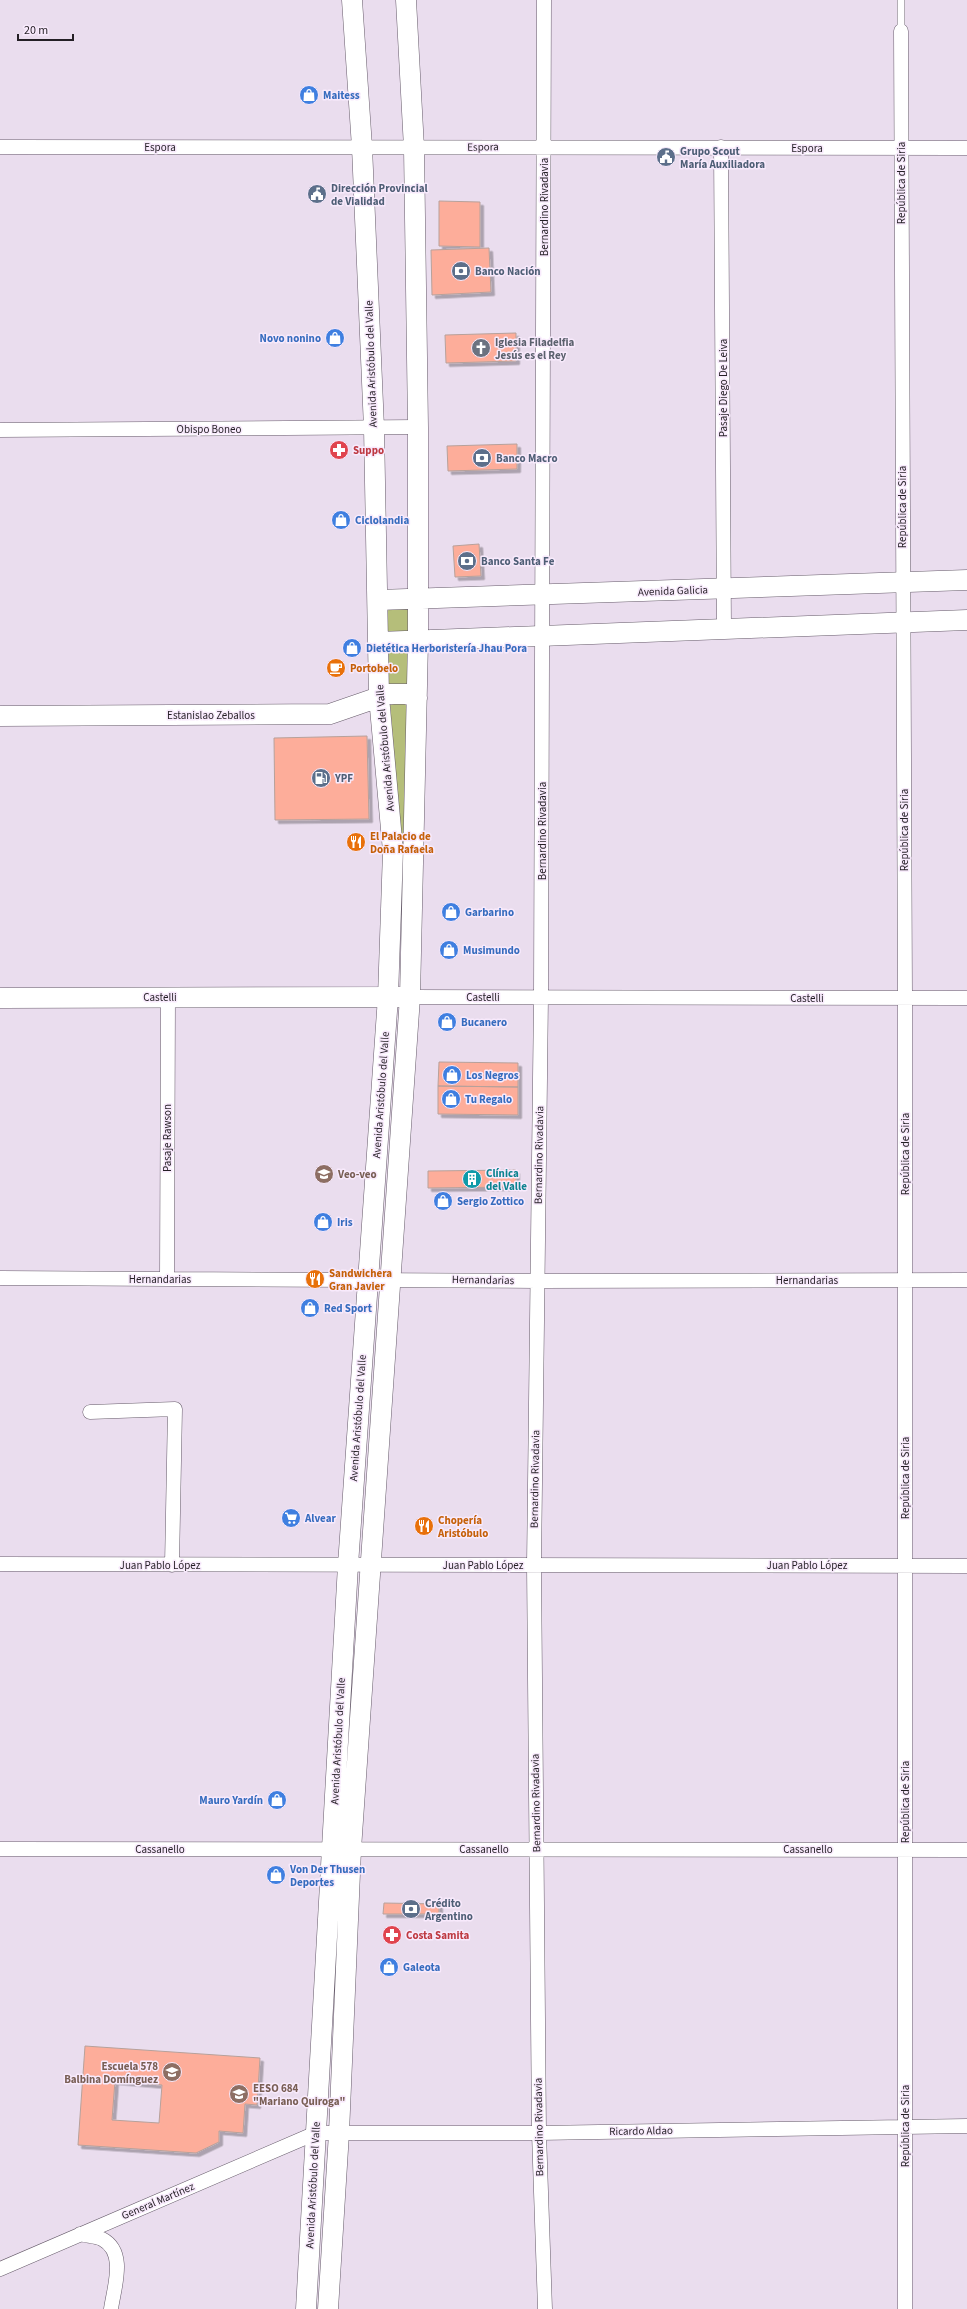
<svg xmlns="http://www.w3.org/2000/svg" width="967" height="2309" font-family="'Source Sans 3',sans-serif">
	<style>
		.green { fill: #b5be7a }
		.building { fill: #fdad9a; stroke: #b7a19b; fill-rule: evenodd; filter: url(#shadow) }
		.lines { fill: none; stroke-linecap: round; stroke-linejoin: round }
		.lane-casing { stroke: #665b6a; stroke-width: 8 }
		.street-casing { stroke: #665b6a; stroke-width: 15 }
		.secondary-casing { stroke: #665b6a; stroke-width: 21 }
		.lane { stroke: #fff; stroke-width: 7 }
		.street { stroke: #fff; stroke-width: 14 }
		.secondary { stroke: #fff; stroke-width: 20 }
		.labels { text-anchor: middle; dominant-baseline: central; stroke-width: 3; stroke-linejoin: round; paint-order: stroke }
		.shop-label { font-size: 11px; font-weight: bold; fill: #366cbe; stroke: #f8eafc; text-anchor: start }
		.street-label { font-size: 11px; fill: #241f25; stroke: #f8eafc }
		.service-label { font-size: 11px; font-weight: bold; fill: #4e5e75; stroke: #f8eafc; text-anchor: start }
		.worship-label { font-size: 11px; font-weight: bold; fill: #5b616d; stroke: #f8eafc; text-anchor: start }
		.health-label { font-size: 11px; font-weight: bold; fill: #be3a42; stroke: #f8eafc; text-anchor: start }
		.food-label { font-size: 11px; font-weight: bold; fill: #c56008; stroke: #f8eafc; text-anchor: start }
		.culture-label { font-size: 11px; font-weight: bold; fill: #0d838f; stroke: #f8eafc; text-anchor: start }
		.education-label { font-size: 11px; font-weight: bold; fill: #785e54; stroke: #f8eafc; text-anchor: start }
	</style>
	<defs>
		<filter id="shadow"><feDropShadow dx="3.5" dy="3.5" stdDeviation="0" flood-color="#0004"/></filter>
	</defs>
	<rect width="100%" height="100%" fill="#eaddee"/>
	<!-- green -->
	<path class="green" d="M394,607H402L410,611L411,633L388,634L387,611Z
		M386,651H411L410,686H386Z
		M402,702L408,707L403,868L390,705Z"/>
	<!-- building -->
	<path class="building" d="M439,201L480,202V247L439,246Z
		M489,248L491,292L432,295L431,250Z
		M516,333V361L446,363L445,335Z
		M517,444V469L448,471L447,446Z
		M479,544L481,576L455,577L453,546Z
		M367,736L369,819L275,820L274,738Z
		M439,1062L518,1063V1087L438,1086Z
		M438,1086L518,1087V1115L438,1114Z
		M516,1170V1187L428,1188V1171Z
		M384,1903L439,1904V1914H383Z
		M85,2046L260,2058L257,2105L245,2104L243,2133L219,2131V2142L196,2153L78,2145ZM115,2081L162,2085L159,2123L112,2120Z"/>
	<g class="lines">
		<defs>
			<path id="lane" d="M901,31V0"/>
			<path id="street" d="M544,0L541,997L534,1565L539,2133L545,2309
				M901,31L905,998V2309
				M0,147L967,148
				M721,147L724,629
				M0,430L418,427
				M410,997L967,998
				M0,1278L537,1281L967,1280
				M167,1279L168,997
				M90,1412L175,1409L172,1565
				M0,1564L967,1566
				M0,1849L967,1850
				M80,2234C86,2236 96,2236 102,2239C127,2252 114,2287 111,2309
				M0,2269L316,2133H539L967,2126"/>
			<path id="secondary" d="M378,600L967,580
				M379,642L967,620
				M0,716L330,714L388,694H408L417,698
				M0,998L400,997
				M306,2309L348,1565L388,997L393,851L379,697L374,428L362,147L352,0
				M328,2309L339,2133L351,1849L410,997L418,641V427L414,148L406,0"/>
		</defs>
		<!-- lane casing -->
		<use href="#lane" class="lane-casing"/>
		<!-- street casing -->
		<use href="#street" class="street-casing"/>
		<!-- secondary casing -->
		<use href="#secondary" class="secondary-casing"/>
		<!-- lane -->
		<use href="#lane" class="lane"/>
		<!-- street -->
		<use href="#street" class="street"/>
		<!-- secondary -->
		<use href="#secondary" class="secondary"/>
	</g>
	<!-- icons -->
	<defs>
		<symbol id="shop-disc" viewBox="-11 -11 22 22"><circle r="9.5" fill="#3f7fe0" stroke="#f8eafc"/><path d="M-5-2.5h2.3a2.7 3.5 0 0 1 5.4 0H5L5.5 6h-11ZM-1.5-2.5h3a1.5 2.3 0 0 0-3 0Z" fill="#fff"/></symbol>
		<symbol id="civic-disc" viewBox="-11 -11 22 22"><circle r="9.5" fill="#5c6f8a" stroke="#f8eafc"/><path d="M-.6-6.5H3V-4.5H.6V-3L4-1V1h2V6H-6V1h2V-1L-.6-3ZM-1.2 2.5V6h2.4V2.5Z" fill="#fff"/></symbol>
		<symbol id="bank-disc" viewBox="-11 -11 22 22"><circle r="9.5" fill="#5c6f8a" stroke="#f8eafc"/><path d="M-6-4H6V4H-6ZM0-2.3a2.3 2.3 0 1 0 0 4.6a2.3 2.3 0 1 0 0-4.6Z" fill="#fff"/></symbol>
		<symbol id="church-disc" viewBox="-11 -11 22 22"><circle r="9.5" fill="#6b7280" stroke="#f8eafc"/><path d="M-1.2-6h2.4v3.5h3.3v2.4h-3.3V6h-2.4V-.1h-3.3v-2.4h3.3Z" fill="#fff"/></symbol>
		<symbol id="pharmacy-disc" viewBox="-11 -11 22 22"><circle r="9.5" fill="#e0444e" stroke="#f8eafc"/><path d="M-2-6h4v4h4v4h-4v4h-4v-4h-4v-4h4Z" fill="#fff"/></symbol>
		<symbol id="cafe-disc" viewBox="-11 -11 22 22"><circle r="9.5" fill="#e8710a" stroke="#f8eafc"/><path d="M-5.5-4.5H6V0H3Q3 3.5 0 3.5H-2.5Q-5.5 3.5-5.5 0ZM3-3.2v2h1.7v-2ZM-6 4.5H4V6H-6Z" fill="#fff"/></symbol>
		<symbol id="fuel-disc" viewBox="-11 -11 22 22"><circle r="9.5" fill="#5c6f8a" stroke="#f8eafc"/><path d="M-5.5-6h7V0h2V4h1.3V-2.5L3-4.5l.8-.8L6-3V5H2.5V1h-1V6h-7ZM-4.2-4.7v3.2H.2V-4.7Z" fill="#fff"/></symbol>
		<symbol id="restaurant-disc" viewBox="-11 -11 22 22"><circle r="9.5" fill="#e8710a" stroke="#f8eafc"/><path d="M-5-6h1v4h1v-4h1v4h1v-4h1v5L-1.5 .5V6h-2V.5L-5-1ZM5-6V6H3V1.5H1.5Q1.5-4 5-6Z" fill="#fff"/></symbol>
		<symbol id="school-disc" viewBox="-11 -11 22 22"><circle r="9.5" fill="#8d6e63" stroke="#f8eafc"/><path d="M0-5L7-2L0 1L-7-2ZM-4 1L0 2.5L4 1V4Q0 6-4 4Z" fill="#fff"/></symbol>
		<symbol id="building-disc" viewBox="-11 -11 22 22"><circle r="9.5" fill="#0f9aa8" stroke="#f8eafc"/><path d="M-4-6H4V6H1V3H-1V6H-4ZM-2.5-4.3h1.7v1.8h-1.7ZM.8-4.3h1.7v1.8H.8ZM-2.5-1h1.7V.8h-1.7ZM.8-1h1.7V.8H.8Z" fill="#fff"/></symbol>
		<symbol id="supermarket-disc" viewBox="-11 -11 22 22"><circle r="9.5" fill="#3f7fe0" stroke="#f8eafc"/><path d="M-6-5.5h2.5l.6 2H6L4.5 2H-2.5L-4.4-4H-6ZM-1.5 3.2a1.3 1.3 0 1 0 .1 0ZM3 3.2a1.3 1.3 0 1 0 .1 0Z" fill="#fff"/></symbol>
	</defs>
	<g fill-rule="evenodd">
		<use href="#shop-disc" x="298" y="84" width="22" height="22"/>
		<use href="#civic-disc" x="655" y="146" width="22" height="22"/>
		<use href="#civic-disc" x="306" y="183" width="22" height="22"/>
		<use href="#bank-disc" x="450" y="260" width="22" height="22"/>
		<use href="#shop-disc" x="324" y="327" width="22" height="22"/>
		<use href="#church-disc" x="470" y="337" width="22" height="22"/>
		<use href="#pharmacy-disc" x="328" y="439" width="22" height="22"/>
		<use href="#bank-disc" x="471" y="447" width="22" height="22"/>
		<use href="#shop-disc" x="330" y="509" width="22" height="22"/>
		<use href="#bank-disc" x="456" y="550" width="22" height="22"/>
		<use href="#shop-disc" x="341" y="637" width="22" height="22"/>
		<use href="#cafe-disc" x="325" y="657" width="22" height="22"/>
		<use href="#fuel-disc" x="310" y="767" width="22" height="22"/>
		<use href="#restaurant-disc" x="345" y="831" width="22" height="22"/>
		<use href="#shop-disc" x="440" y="901" width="22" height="22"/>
		<use href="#shop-disc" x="438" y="939" width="22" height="22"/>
		<use href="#shop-disc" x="436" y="1011" width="22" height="22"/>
		<use href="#shop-disc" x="441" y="1064" width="22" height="22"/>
		<use href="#shop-disc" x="440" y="1088" width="22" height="22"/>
		<use href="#school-disc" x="313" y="1163" width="22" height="22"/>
		<use href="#building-disc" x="461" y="1168" width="22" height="22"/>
		<use href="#shop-disc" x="432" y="1190" width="22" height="22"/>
		<use href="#shop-disc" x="312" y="1211" width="22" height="22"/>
		<use href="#restaurant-disc" x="304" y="1268" width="22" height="22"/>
		<use href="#shop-disc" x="299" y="1297" width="22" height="22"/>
		<use href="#supermarket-disc" x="280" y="1507" width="22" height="22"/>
		<use href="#restaurant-disc" x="413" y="1515" width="22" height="22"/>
		<use href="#shop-disc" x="266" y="1789" width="22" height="22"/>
		<use href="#shop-disc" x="265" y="1864" width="22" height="22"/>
		<use href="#bank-disc" x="400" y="1898" width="22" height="22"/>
		<use href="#pharmacy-disc" x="381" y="1924" width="22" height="22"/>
		<use href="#shop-disc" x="378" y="1956" width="22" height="22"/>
		<use href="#school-disc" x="161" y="2061" width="22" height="22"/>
		<use href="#school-disc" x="228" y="2083" width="22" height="22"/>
	</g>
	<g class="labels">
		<!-- shop labels -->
		<g class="shop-label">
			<text x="323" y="95">Maitess</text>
			<text x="321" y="338" text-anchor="end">Novo nonino</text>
			<text x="355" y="520">Ciclolandia</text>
			<text x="366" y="648">Dietética Herboristería Jhau Pora</text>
			<text x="465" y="912">Garbarino</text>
			<text x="463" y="950">Musimundo</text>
			<text x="461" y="1022">Bucanero</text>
			<text x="466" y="1075">Los Negros</text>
			<text x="465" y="1099">Tu Regalo</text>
			<text x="457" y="1201">Sergio Zottico</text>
			<text x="337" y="1222">Iris</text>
			<text x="324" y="1308">Red Sport</text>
			<text x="305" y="1518">Alvear</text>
			<text x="263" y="1800" text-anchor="end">Mauro Yardín</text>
			<text x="290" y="1869">Von Der Thusen<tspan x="290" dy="13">Deportes</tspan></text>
			<text x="403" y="1967">Galeota</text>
		</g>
		<!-- street labels -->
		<g class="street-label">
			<text x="160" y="147">Espora</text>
			<text transform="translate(483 147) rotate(-1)">Espora</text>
			<text x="807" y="148">Espora</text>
			<text transform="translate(901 183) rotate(-90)">República de Siria</text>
			<text transform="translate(544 207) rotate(-90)">Bernardino Rivadavia</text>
			<text transform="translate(371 364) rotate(-92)">Avenida Aristóbulo del Valle</text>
			<text transform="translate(723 388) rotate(-90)">Pasaje Diego De Leiva</text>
			<text x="209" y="429">Obispo Boneo</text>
			<text transform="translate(902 507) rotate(-90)">República de Siria</text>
			<text transform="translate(673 591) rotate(-2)">Avenida Galicia</text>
			<text x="211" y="715">Estanislao Zeballos</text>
			<text transform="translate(385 748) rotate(-95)">Avenida Aristóbulo del Valle</text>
			<text transform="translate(904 830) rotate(-90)">República de Siria</text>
			<text transform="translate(542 831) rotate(-90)">Bernardino Rivadavia</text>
			<text x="160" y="997">Castelli</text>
			<text x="483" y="997">Castelli</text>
			<text x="807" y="998">Castelli</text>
			<text transform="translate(381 1095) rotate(-86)">Avenida Aristóbulo del Valle</text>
			<text transform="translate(167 1138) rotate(-90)">Pasaje Rawson</text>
			<text transform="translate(905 1154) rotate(-90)">República de Siria</text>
			<text transform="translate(539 1155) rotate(-89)">Bernardino Rivadavia</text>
			<text x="160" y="1279">Hernandarias</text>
			<text transform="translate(483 1280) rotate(1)">Hernandarias</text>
			<text x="807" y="1280">Hernandarias</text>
			<text transform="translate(358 1418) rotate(-86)">Avenida Aristóbulo del Valle</text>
			<text transform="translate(905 1478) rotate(-90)">República de Siria</text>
			<text transform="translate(535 1479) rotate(-89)">Bernardino Rivadavia</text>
			<text x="160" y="1565">Juan Pablo López</text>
			<text x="483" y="1565">Juan Pablo López</text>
			<text x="807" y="1565">Juan Pablo López</text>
			<text transform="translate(338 1741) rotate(-87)">Avenida Aristóbulo del Valle</text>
			<text transform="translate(905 1802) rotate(-90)">República de Siria</text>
			<text transform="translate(536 1803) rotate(-91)">Bernardino Rivadavia</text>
			<text x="160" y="1849">Cassanello</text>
			<text x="484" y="1849">Cassanello</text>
			<text x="808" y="1849">Cassanello</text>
			<text transform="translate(905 2126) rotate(-90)">República de Siria</text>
			<text transform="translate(539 2127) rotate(-91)">Bernardino Rivadavia</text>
			<text transform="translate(641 2131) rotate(-1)">Ricardo Aldao</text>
			<text transform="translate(313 2185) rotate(-87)">Avenida Aristóbulo del Valle</text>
			<text transform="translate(158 2201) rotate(-23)">General Martínez</text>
		</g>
		<!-- service labels -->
		<g class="service-label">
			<text x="680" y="151">Grupo Scout<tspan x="680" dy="13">María Auxiliadora</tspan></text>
			<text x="331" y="188">Dirección Provincial<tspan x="331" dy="13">de Vialidad</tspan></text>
			<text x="475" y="271">Banco Nación</text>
			<text x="496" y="458">Banco Macro</text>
			<text x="481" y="561">Banco Santa Fe</text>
			<text x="335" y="778">YPF</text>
			<text x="425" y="1903">Crédito<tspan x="425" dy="13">Argentino</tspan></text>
		</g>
		<!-- worship labels -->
		<g class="worship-label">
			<text x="495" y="342">Iglesia Filadelfia<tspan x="495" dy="13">Jesús es el Rey</tspan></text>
		</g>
		<!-- health labels -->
		<g class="health-label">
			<text x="353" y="450">Suppo</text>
			<text x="406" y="1935">Costa Samita</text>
		</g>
		<!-- food labels -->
		<g class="food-label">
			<text x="350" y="668">Portobelo</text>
			<text x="370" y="836">El Palacio de<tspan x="370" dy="13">Doña Rafaela</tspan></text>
			<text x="329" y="1273">Sandwichera<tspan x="329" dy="13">Gran Javier</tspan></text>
			<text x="438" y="1520">Chopería<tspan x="438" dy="13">Aristóbulo</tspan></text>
		</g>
		<!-- culture labels -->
		<g class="culture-label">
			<text x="486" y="1173">Clínica<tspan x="486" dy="13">del Valle</tspan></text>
		</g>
		<!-- education labels -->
		<g class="education-label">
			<text x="338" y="1174">Veo-veo</text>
			<text x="158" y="2066" text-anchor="end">Escuela 578<tspan x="158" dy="13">Balbina Domínguez</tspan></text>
			<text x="253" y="2088">EESO 684<tspan x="253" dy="13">"Mariano Quiroga"</tspan></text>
		</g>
	</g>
	<!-- scale -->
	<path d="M18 34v6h55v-6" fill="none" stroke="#241f25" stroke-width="2"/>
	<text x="24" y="34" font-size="12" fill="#241f25" stroke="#f8eafc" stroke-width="3" paint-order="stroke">20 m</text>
</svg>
